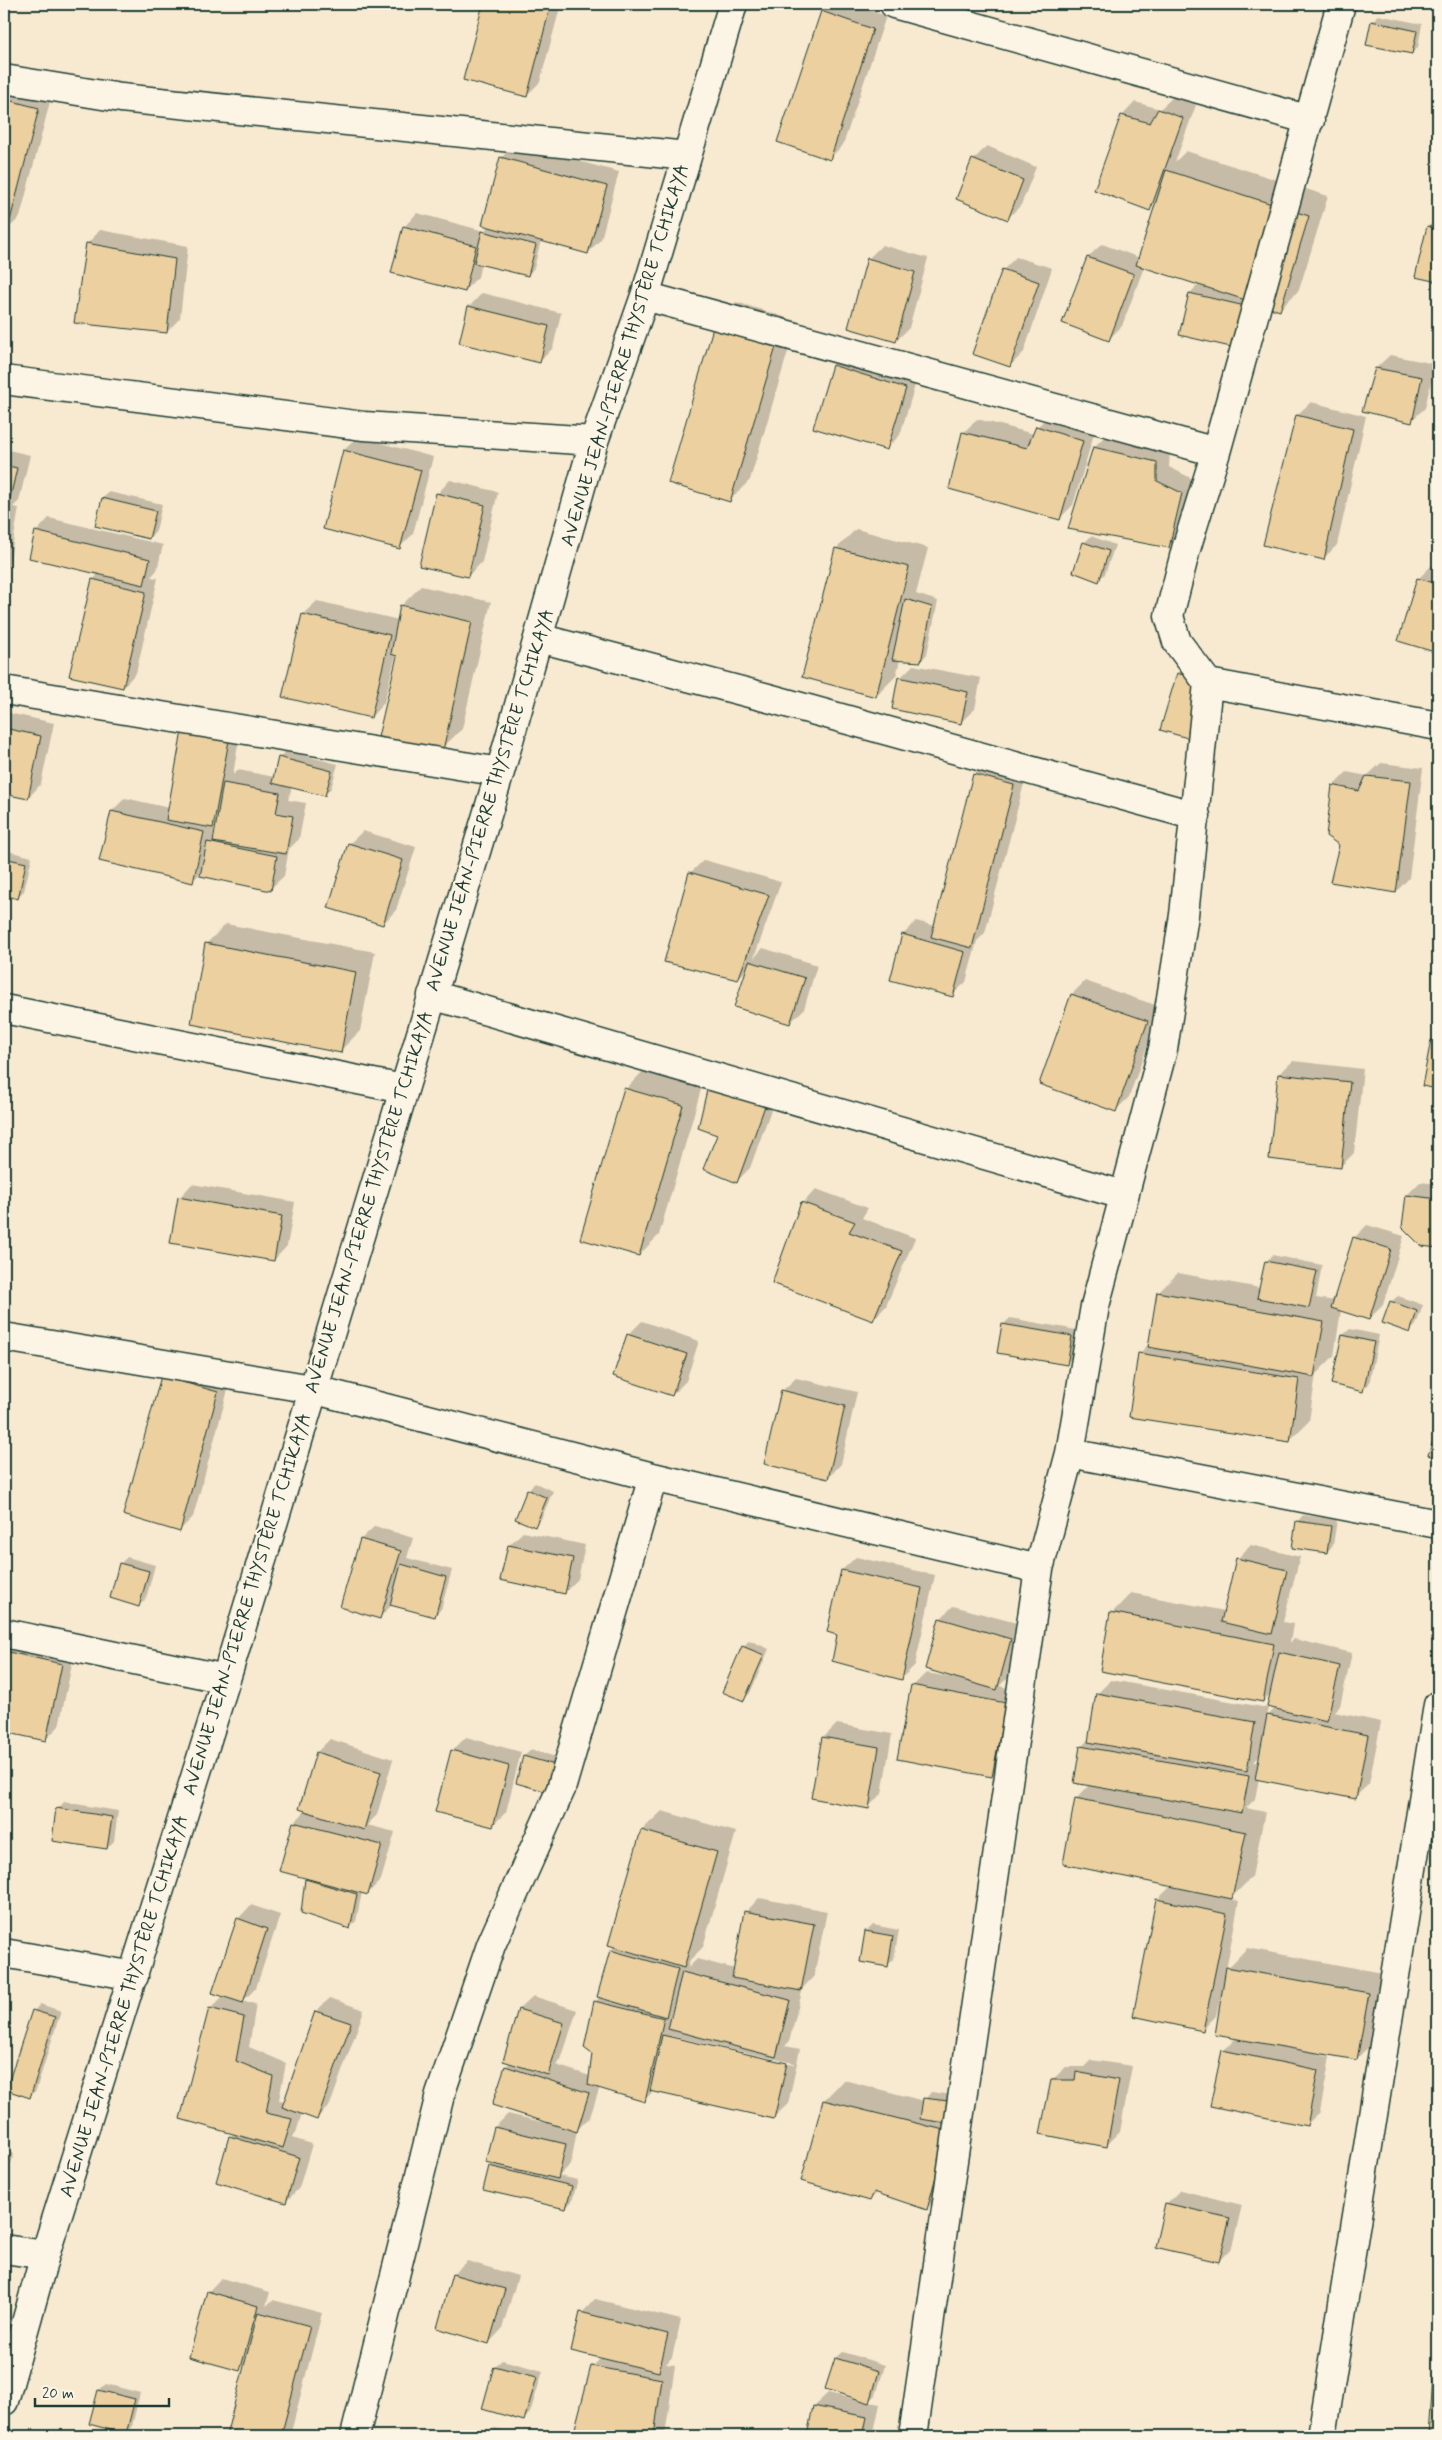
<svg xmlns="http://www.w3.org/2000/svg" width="1442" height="2440" font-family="Mynerve,sans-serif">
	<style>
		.shadow { fill: #0003; fill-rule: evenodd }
		.building { fill: #ecd0a0; stroke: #1f3d34 }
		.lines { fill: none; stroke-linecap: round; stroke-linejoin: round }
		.minor-casing { stroke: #1f3d34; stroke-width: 31 }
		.minor { stroke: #fcf5e5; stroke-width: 28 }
		.labels { text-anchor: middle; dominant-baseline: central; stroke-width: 4.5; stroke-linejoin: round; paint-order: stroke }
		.street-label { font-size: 19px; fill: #1f3d34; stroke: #fcf5e5 }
	</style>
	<rect width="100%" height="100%" fill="#f7ead0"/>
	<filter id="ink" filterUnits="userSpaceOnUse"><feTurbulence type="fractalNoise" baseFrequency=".02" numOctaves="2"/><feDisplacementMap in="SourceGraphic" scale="10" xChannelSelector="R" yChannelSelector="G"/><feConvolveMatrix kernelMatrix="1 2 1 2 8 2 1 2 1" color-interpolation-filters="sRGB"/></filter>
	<g filter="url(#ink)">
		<!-- shadow -->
		<path class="shadow" d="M484,4H561L540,82L527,95L465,79Z
			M829,4H852L886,16L843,145L830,158L822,11Z
			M1378,15L1422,24L1418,47L1412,53L1372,22Z
			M4,82L52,94L20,217L6,231L4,230Z
			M1173,97L1196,105L1175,162L1186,151L1328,196L1299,290L1279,310L1256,302L1249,333L1190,293L1199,284L1144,267L1122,326L1109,339L1064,323L1088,257L1102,244L1140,258L1157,201L1149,209L1122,116L1135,102L1160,109Z
			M515,144L619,172L601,239L588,253L541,240L534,268L528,275L481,263L478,277L464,291L404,227L417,213L484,231L489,226L483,224L502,157Z
			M987,146L1036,167L1021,205L1008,218L973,160Z
			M1435,221H1438V281L1417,276L1428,227Z
			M100,230L188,246L180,318L167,332L87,244Z
			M882,245L928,258L909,328L896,341L868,259Z
			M1016,257L1052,268L1024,352L1010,366L1003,270Z
			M482,293L561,313L553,348L540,361L469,307Z
			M736,302L797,321L750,480L730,500L716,322Z
			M846,352L918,375L900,435L886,449L833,366Z
			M1390,355L1435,364L1425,408L1411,421L1376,368Z
			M1311,402L1366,416L1337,545L1324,558L1264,544L1297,415Z
			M1051,414L1096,427L1073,505L1060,518L963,433L977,419L1034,434L1037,427Z
			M1107,434L1170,449L1169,467L1195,480L1182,533L1169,546L1094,447Z
			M358,437L433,457L413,534L399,548L344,450Z
			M4,449L30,455L19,501L13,507L19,508L9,566L4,572Z
			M450,480L498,492L482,562L468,576L437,494Z
			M109,492L162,504L156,531L149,538L103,498Z
			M49,518L163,545L157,570L151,577L158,578L136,673L123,687L93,580L99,573L36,532Z
			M856,529L928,548L916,594L938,601L927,654L921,661L900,660L896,676L876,696L836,549Z
			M1091,536L1115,545L1105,574L1098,580L1084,543Z
			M1432,565L1438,567V652L1400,640L1419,578Z
			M421,586L491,602L462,729L442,748L399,655L396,654L384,703L371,717L303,614L317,601L399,620L402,605Z
			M913,665L981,678L975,709L961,722L900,678Z
			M1184,668L1197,731L1178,674Z
			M4,712L54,723L41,784L28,798L4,793Z
			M241,727L233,775L238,770L275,777L279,758L286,751L338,764L331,788L325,795L292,787L288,800L306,803L299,839L289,849L284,876L270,889L203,871L192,881L112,811L125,798L169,808Z
			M988,761L1027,772L985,933L977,941L966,982L952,995L903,935L916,921L935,926L974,775Z
			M1381,763L1423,768L1409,878L1396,892L1327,835L1334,785L1347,772L1367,776Z
			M363,831L416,847L396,910L383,924L349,844Z
			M4,850L32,857L24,891L17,897L4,894Z
			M704,860L781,882L754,958L763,948L817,965L804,1009L790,1023L748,969L737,979L690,873Z
			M226,924L375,952L360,1031L340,1051L207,943Z
			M1085,981L1161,1007L1129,1097L1116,1110L1040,1084L1072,994Z
			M1438,1035V1088L1424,1085L1432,1041Z
			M1293,1061L1363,1069L1354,1153L1340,1167L1279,1074Z
			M645,1069L702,1086L659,1235L639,1255L626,1089Z
			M777,1093L750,1168L737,1181L718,1135L699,1127Z
			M1420,1182L1438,1184V1247L1421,1245L1407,1195Z
			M192,1184L295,1202L287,1246L274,1260L179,1198Z
			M816,1189L868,1208L862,1218L915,1238L886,1306L873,1320L803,1203Z
			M1367,1225L1404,1236L1383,1305L1369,1319L1341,1310L1334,1356L1316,1374L1309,1421L1289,1441L1139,1354L1150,1343L1158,1293L1178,1273L1260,1288L1266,1262L1272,1255L1322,1265L1316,1298L1335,1301L1354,1238Z
			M1398,1296L1423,1305L1416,1325L1409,1332L1391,1302Z
			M1010,1318L1077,1330L1073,1357L1066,1364L999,1352L1004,1324Z
			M642,1321L699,1341L686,1381L672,1395L615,1375L629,1334Z
			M1350,1329L1379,1335L1369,1384L1362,1390L1333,1384L1343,1335Z
			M162,1376L231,1379L193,1517L180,1530Z
			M796,1378L857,1392L841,1464L828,1478L782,1391Z
			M1438,1437V1458L1429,1455L1434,1441Z
			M535,1483L553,1491L541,1519L535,1525L528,1490Z
			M1303,1515L1337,1520L1333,1545L1327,1552L1297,1522Z
			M375,1526L413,1538L407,1558L452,1570L441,1609L435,1616L393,1604L379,1618L361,1539Z
			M523,1532L585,1545L578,1579L564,1593L502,1580L509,1545Z
			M1251,1545L1300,1557L1283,1622L1293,1624L1290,1643L1294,1639L1352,1653L1340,1706L1334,1712L1381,1722L1369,1784L1355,1797L1259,1778L1255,1799L1246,1808L1265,1812L1252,1877L1230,1899L1239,1901L1226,1970L1247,1948L1388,1974L1377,2039L1357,2058L1317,2051V2054L1330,2057L1320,2112L1306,2125L1223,2051L1237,2037L1223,1995H1221L1216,2016L1203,2029L1157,1900L1172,1885L1064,1863L1077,1798L1090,1784L1081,1747L1089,1739L1097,1694L1111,1680L1268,1708L1267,1717L1276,1707L1272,1692L1263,1701L1112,1613L1131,1593L1225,1611L1237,1559ZM1261,1754L1260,1763L1254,1762Z
			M127,1557L155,1565L146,1599L139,1605L120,1564Z
			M856,1557L935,1575L915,1665L902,1678L838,1635L828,1631L842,1570Z
			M953,1606L1024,1625L1010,1676L999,1686L1019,1690L1005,1762L991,1775L913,1686L926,1673L950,1677L940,1619Z
			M749,1640L769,1649L750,1693L744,1699L743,1647Z
			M4,1641L75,1650L59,1726L45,1740L4,1730Z
			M837,1724L892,1734L882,1794L868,1807L823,1738Z
			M466,1737L521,1752L506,1812L492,1826L452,1751Z
			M330,1739L393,1759L377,1815L367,1825L395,1832L381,1880L368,1893L362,1892L356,1921L350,1928L306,1880L308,1877L294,1823L306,1810L317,1752Z
			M531,1750L579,1763L518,1782L524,1756Z
			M64,1802L118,1811L114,1841L107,1848L58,1809Z
			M662,1811L736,1832L703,1947L690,1960L688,1968L697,1959L735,1969L746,1912L759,1898L827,1911L814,1976L803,1988L789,2042L785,2046L800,2049L788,2104L774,2117L654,2091L644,2100L600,2087L590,2117L577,2130L571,2164L559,2176L578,2180L572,2201L566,2208L490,2167L494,2163L487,2161L495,2127L508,2114L546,2123V2121L506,2067L510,2062L504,2060L519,2009L533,1996L577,2010L561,2060L556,2065L590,2076L594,2054L595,2002L601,1996H598L611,1950L615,1946L610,1944L642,1830ZM671,2036L794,2063L793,2065L671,2038Z
			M251,1905L280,1915L256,1988L243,2001L256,2004L249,2047L286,2063L279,2100L285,2101L316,2011L330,1998L364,2010L330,2105L317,2118L302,2113L296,2133L292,2138L312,2144L299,2188L286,2202L230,2137L234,2133L210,2009L223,1996L238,1919Z
			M873,1925L899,1930L894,1959L887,1966L866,1932Z
			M40,2004L61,2011L36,2090L29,2097L34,2011Z
			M1091,2060L1132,2066L1120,2132L1106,2146L1052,2080L1066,2067H1084Z
			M844,2080L924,2101L931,2092L962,2096L947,2188L927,2208L878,2192L870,2200L802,2181L824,2100Z
			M4,2151L14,2154L4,2187Z
			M1180,2190L1242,2205L1232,2247L1219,2261L1166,2204Z
			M4,2236L16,2239L4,2295Z
			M467,2261L518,2276L502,2329L489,2343L438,2327L453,2274Z
			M221,2278L270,2292L266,2306L273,2300L322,2313L290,2436H227L246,2363L239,2370L208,2292Z
			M595,2299L681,2320L672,2357L666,2364L675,2365L665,2436H574L592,2367L602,2357L582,2313Z
			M843,2352L885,2365L876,2395L869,2402L880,2404L873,2436H808L814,2406L828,2393L854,2399L836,2358Z
			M502,2360L543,2371L530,2413L524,2419L484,2408L495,2366Z
			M1438,2373V2436H1429L1433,2378Z
			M106,2384L140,2393L132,2426L125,2433L91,2424L99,2390Z
			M495,2428L519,2435V2436H488Z"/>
		<!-- building -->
		<path class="building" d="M483,4H551L527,97L463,80Z
			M821,11L873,29L830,160L777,142Z
			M1371,21L1417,31L1412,54L1366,45Z
			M4,99L39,108L7,232L4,231Z
			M1158,109L1183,118L1150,211L1094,190L1121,115L1150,123Z
			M500,157L607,186L588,254L482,225Z
			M972,159L1023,180L1008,220L956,199Z
			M1166,170L1309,216L1280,311L1136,265Z
			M403,226L476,246L465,292L391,273Z
			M1427,226L1438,229V282L1415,277Z
			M482,231L536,245L528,276L474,263Z
			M86,243L175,259L167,333L74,323Z
			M1087,257L1134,274L1109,341L1062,323Z
			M867,258L915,272L896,342L848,328Z
			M1002,269L1039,282L1010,367L972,354Z
			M1189,293L1245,306L1235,348L1179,335Z
			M468,306L549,326L540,363L459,343Z
			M715,321L778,340L730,502L668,483Z
			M832,365L906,388L887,450L813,428Z
			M1375,368L1422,377L1412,423L1362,411Z
			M1296,415L1353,429L1324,560L1263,545Z
			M1036,426L1083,441L1060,520L949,489L962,432L1027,448Z
			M1093,447L1157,462V481L1182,493L1169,548L1068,529Z
			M343,450L421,470L400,549L323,529Z
			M4,465L17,468L6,516H4Z
			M436,493L485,505L468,577L419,566Z
			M102,498L156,511L149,539L95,526Z
			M35,531L150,559L144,585L29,558Z
			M1083,542L1109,551L1099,582L1073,572Z
			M835,548L909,567L876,697L802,677Z
			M1417,578L1438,584V653L1398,641Z
			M92,579L146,592L123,688L69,676Z
			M905,599L932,607L921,662L892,660Z
			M400,605L472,622L443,750L378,737L397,656L391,654Z
			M302,614L390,635L371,718L282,697Z
			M1177,673L1208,683L1191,739L1160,730Z
			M898,677L968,692L961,724L892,709Z
			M4,728L41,736L28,799L4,794Z
			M182,731L229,740L213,828L166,820Z
			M278,757L332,771L325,796L272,783Z
			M973,774L1014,785L972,948L931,937Z
			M1366,776L1411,781L1396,893L1330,882L1339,845L1326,836L1332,785L1359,791Z
			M223,783L280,793L276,813L293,816L286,854L213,842Z
			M111,811L204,832L193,883L99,861Z
			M207,842L277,856L271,891L200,876Z
			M348,843L403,860L383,925L328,908Z
			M4,858L26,863L18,899L4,895Z
			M689,872L769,895L738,980L664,962Z
			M902,934L965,952L953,997L890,980Z
			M205,943L356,972L341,1053L191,1024Z
			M749,961L805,978L790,1024L734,1007Z
			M1071,994L1148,1021L1116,1112L1039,1084Z
			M1431,1040L1438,1042V1089L1422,1086Z
			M1278,1074L1350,1082L1341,1168L1269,1159Z
			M708,1086L765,1106L737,1183L703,1169L717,1135L698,1128Z
			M624,1088L683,1105L639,1256L580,1239Z
			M1406,1195L1438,1199V1248L1421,1246L1402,1227Z
			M178,1197L282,1216L274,1261L170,1243Z
			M801,1202L855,1222L849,1232L902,1251L873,1321L772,1283Z
			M1353,1237L1391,1249L1369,1320L1331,1308Z
			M1265,1261L1317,1271L1309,1308L1257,1298Z
			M1157,1292L1324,1322L1314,1377L1148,1347Z
			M1390,1301L1417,1311L1410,1333L1382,1323Z
			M1002,1324L1072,1336L1067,1365L997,1353Z
			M627,1334L687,1354L672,1396L613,1376Z
			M1342,1335L1374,1342L1363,1392L1331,1384Z
			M1138,1353L1299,1379L1290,1442L1129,1417Z
			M161,1376L218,1392L180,1532L123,1515Z
			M781,1390L845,1406L828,1479L764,1464Z
			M1433,1441L1438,1443V1459L1428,1455Z
			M527,1489L547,1498L535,1527L515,1519Z
			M1296,1521L1331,1526L1327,1553L1292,1548Z
			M360,1539L401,1551L380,1619L340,1607Z
			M508,1545L573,1558L565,1594L500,1580Z
			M1236,1558L1287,1570L1272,1634L1221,1622Z
			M119,1563L149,1571L139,1607L110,1598Z
			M401,1564L446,1577L435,1617L390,1605Z
			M841,1570L922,1588L902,1680L832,1661L837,1635L827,1632Z
			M1110,1612L1274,1644L1263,1702L1100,1671Z
			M939,1618L1011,1639L997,1690L925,1669Z
			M742,1646L764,1655L744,1701L722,1692Z
			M4,1651L62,1664L46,1741L4,1732Z
			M1279,1652L1340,1666L1327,1721L1267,1707Z
			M911,1685L1006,1703L992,1777L897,1759Z
			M1096,1693L1255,1722L1247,1771L1088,1742Z
			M1267,1715L1368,1735L1356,1799L1255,1779Z
			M822,1737L879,1747L869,1809L811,1798Z
			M1080,1746L1249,1776L1242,1813L1074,1783Z
			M451,1750L509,1766L493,1827L435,1812Z
			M316,1752L381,1772L364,1830L299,1809Z
			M523,1756L573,1770L565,1797L516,1783Z
			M1075,1798L1246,1832L1232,1899L1063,1864Z
			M56,1808L112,1817L107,1849L52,1841Z
			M293,1822L382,1845L368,1895L279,1871Z
			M641,1830L717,1852L684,1968L608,1945Z
			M305,1879L357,1894L350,1929L301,1913Z
			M1156,1899L1227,1914L1203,2031L1133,2016Z
			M744,1911L814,1924L801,1991L732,1978Z
			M237,1918L267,1929L243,2003L212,1993Z
			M865,1931L893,1936L888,1967L860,1962Z
			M610,1950L678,1969L666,2017L597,1997Z
			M1226,1967L1369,1993L1357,2060L1215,2035Z
			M682,1972L790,2000L776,2057L668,2029Z
			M594,2001L664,2018L645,2102L588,2085L592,2054L584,2048Z
			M209,2008L244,2017L236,2061L273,2076L266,2113L292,2119L283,2148L180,2119Z
			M518,2009L564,2023L548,2075L503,2061Z
			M32,2010L55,2017L30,2098L6,2090Z
			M315,2011L351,2023L317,2120L282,2107Z
			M662,2035L787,2063L774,2119L650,2091Z
			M1222,2050L1318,2070L1307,2126L1210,2106Z
			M505,2066L589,2093L577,2132L492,2105Z
			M1076,2072L1119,2080L1107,2147L1040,2134L1051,2080H1075Z
			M923,2098L957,2102L953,2124L920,2119Z
			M823,2100L948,2131L927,2210L874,2192L870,2201L801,2181Z
			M494,2127L566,2144L558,2179L485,2162Z
			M229,2136L299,2157L286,2203L216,2182Z
			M489,2166L572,2186L566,2209L483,2190Z
			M1165,2203L1230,2218L1219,2262L1155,2247Z
			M452,2274L505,2289L489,2344L437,2328Z
			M207,2291L258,2306L240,2371L189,2357Z
			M258,2312L310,2326L281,2436H226Z
			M580,2312L668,2334L659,2372L571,2351Z
			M835,2358L879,2371L870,2403L825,2389Z
			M494,2366L537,2377L524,2421L482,2409Z
			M591,2366L662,2379L654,2436H573Z
			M1432,2378L1438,2379V2436H1428Z
			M98,2390L135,2399L126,2434L89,2424Z
			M813,2406L867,2417L863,2436H807Z"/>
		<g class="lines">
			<defs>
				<path id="minor" d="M894,4L1310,120
					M4,79L121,98L687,156
					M645,296L1216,452
					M4,380L364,426L594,441
					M539,638L772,699L1196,816
					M1208,683L1438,726
					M4,690L500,772
					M432,995L1123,1195
					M4,1009L403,1089
					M4,1337L312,1389L653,1477L1039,1569
					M1070,1453L1438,1524
					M4,1633L226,1679
					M4,1953L134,1976
					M4,2249L45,2255
					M4,2401L45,2255L226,1679L500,772L594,441L645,296L733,4
					M355,2436L440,2095L491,1945L561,1789L653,1477
					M913,2436L1039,1569L1070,1453L1095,1306L1163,1049L1184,915L1208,683L1177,642L1169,616L1186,549L1216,452L1341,4
					M1322,2436L1438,1705"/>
			</defs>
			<!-- minor casing -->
			<use href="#minor" class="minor-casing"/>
			<!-- minor -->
			<use href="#minor" class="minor"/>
		</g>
	</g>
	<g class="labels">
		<!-- street labels -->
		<g class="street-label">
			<text transform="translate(625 355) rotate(-73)">AVENUE JEAN-PIERRE THYSTÈRE TCHIKAYA</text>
			<text transform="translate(490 800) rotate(-73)">AVENUE JEAN-PIERRE THYSTÈRE TCHIKAYA</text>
			<text transform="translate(369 1202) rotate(-73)">AVENUE JEAN-PIERRE THYSTÈRE TCHIKAYA</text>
			<text transform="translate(247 1604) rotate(-73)">AVENUE JEAN-PIERRE THYSTÈRE TCHIKAYA</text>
			<text transform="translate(124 2006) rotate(-73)">AVENUE JEAN-PIERRE THYSTÈRE TCHIKAYA</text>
		</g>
	</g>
	<!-- margin -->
	<rect width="1442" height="2440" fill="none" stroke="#fcf5e5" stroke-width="20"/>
	<rect x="10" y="10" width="1422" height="2420" fill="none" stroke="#1f3d34" stroke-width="2" filter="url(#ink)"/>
	<!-- scale -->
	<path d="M35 2398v8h134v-8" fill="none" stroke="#1f3d34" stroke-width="2.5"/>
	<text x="42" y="2398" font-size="15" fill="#1f3d34" stroke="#fcf5e5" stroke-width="4" paint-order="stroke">20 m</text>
</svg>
